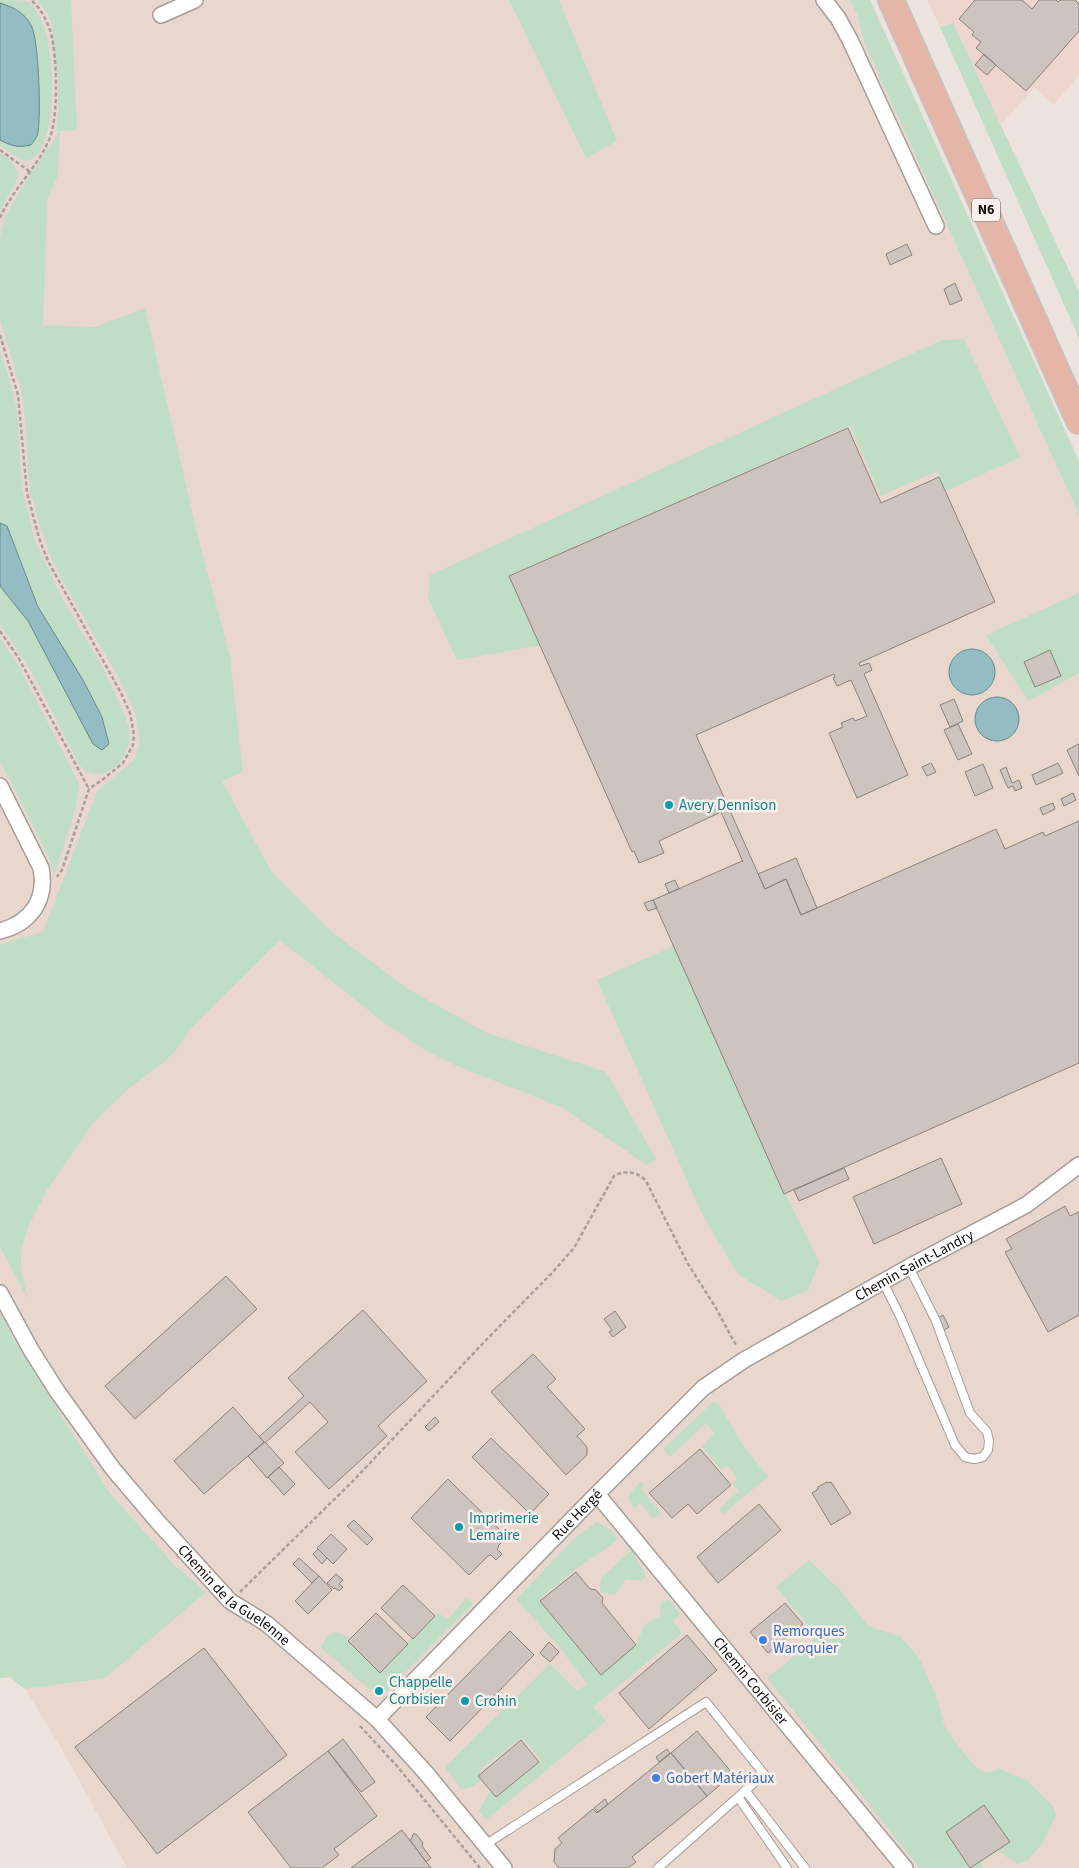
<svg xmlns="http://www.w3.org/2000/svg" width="1079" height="1868" font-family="'Source Sans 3',sans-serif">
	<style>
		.commercial { fill: #eed5cd }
		.built { fill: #e9d7ce }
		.green { fill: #c0ddc6 }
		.water { fill: #93bcc3; stroke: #6b878b }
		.building { fill: #cdc4bf; stroke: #8a817d }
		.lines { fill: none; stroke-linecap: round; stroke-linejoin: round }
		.lane-casing { stroke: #a69d98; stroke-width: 10 }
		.street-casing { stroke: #a69d98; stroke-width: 18 }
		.primary-casing { stroke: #c5c4c4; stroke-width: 28 }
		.path { stroke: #a79f9b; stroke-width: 2.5; stroke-dasharray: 4 2.5; stroke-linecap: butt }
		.lane { stroke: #fff; stroke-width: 8 }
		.street { stroke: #fff; stroke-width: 15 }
		.primary { stroke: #e5b5a7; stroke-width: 25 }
		.culture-dot { fill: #0f9aa8; stroke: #faf0eb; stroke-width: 2 }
		.shop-dot { fill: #3f7fe0; stroke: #faf0eb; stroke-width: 2 }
		.labels { text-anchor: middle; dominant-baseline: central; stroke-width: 5; stroke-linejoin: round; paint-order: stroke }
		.shield { fill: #faf0eb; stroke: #55504d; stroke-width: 1 }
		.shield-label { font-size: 14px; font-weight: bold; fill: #0e0b09 }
		.culture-label { font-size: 15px; fill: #0d838f; stroke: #faf0eb; text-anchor: start }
		.street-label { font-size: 15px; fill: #0e0b09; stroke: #faf0eb }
		.shop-label { font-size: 15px; fill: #366cbe; stroke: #faf0eb; text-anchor: start }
	</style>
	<rect width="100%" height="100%" fill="#ede3de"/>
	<!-- commercial -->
	<path class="commercial" d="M927,0H1079V75L1054,105L1034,88L1001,125L953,23L940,27Z"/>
	<!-- built -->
	<path class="built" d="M0,0H850L857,14L863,40L1079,515V1868H127L60,1746L25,1689L10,1677L0,1678Z"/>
	<!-- green -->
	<path class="green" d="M0,0C8,0 20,0 26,1C61,19 61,159 26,161C21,161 6,149 0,146Z
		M37,0H71L77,130L60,131L58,175L47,200L43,325L95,327L145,308L199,541L230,656L243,772L222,781L271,871L333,933L406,988L487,1033L606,1072L656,1159L647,1165L561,1107L452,1064L425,1050L383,1022L280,940L190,1029L178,1048L164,1062L130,1087L93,1123L47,1190L29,1225L21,1249V1271L28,1299L0,1247V944L43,932L97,791L134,760L140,742L135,712L120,680L62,580L50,555L39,522L30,490L27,462L26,423L20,386L0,319V238L5,217L27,179L60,131H56L58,111V80L52,26L49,16Z
		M509,0H559L617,141L586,158Z
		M850,0H870L1079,461V515L863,40L857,14Z
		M953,23L1079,292V338L940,27Z
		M0,153C10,158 18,166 18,178L0,212Z
		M964,339L1020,457L946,491L937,471L881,496L850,426L512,574L543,645L457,660L428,598L430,575L942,340Z
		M0,350L13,392L17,411L22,489L35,541L62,598L103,668L125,715L129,729L130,740L125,755L116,767L105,773L95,774L87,772L80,766L34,676L0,624Z
		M1079,593V673L1028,701L986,635Z
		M0,638L20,668L79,784L75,811L54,876L50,861L0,761Z
		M676,945L784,1191L819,1262L808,1291L781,1301L738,1274L704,1218L597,980Z
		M0,1313L14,1340L109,1492L174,1565L206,1592L105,1678L25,1689L10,1677L0,1678Z
		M713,1402L719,1404L742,1444L768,1477L723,1514L719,1509L739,1491L732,1483L737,1479L728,1465L721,1470L702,1446L714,1433L706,1423L670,1457L663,1449Z
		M641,1481L644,1485L641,1488L661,1513L653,1519L640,1503L634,1508L630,1501L629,1494Z
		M597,1522L611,1530L618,1540L577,1568L542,1597L602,1672L637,1644L644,1625L660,1616L661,1601L670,1600L680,1614L673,1621L682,1633L593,1707L606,1721L486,1820L479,1811L491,1788L497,1795L541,1760L522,1737L479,1771L484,1778L470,1788L461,1789L445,1767L550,1664L577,1691L587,1684L561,1649L516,1599L577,1536Z
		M632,1550L646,1577L641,1581L626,1579L615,1595L600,1592L601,1578Z
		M809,1560L841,1591L868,1626L901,1637L920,1659L938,1701L944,1725L960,1749L978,1769L986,1773L1000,1769L1028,1781L1053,1806L1056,1815L1042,1844L1028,1860L1017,1864L998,1851L981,1862L983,1868H919L849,1779L767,1678L818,1637L776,1587Z
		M466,1598L473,1604L387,1691L369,1689L321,1648L326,1637L336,1632L349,1637L382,1670L413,1636L438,1613L448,1619Z"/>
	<!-- water -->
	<path class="water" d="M0,3C13,7 24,12 31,25C39,40 41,113 38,132C38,136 34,141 31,145C19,148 11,146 0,140Z
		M0,523L7,526L38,607L83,680L102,717L109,744L102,750L93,744L28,621L0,586Z
		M949 672a23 23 0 1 1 46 0a23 23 0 1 1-46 0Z
		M975 719a22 22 0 1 1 44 0a22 22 0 1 1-44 0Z"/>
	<!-- building -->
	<path class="building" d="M975,0H1022L1032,9L1039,0H1056L1058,2L1060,0H1075L1079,4V31L1026,91L976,48L981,42L972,35L974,32L959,19Z
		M984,54L996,65L987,75L975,65Z
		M907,244L912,255L890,265L886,254Z
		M955,283L962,300L950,305L944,289Z
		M848,428L881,503L939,477L995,602L859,663L860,666L869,663L872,670L864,674L908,775L857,798L829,733L843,727L841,723L853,718L855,721L867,716L851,680L837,686L833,678L835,677L834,674L696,735L765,889L786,879L801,915L996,829L1005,849L1043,832L1045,836L1079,821V1063L784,1194L653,900L742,861L743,862L721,812L659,841L664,853L639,863L634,851L632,852L509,576Z
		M1050,650L1061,676L1035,687L1024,662Z
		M954,699L963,721L950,727L940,705Z
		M958,724L972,754L958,760L944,730Z
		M1079,744V776L1067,750Z
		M931,763L936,772L927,776L922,767Z
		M1058,763L1063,773L1036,785L1032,775Z
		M983,764L993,788L975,796L965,772Z
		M1006,767L1012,783L1019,780L1022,788L1015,791L1013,786L1008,788L1000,770Z
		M1073,793L1076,800L1064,806L1061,799Z
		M1053,803L1055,809L1043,815L1040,808Z
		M796,858L817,908L801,915L786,879L765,889L758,874Z
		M675,880L679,889L669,893L665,884Z
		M653,900L657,908L648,911L644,903Z
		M941,1158L962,1204L874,1244L853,1197Z
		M844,1168L849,1179L799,1201L794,1190Z
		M1065,1206L1070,1216L1079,1212V1315L1048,1332L1005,1252L1012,1249L1006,1239Z
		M226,1276L257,1309L135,1419L105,1386Z
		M363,1310L427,1381L378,1426L387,1436L329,1489L295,1452L328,1422L310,1402L265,1443L259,1437L304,1396L288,1378Z
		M615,1311L626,1327L613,1337L609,1332L612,1330L604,1319Z
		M943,1315L949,1327L944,1330L938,1318Z
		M533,1354L556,1379L547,1387L585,1429L577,1436L587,1447V1455L566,1475L491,1392Z
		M233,1407L264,1442L204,1494L174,1461Z
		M435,1417L439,1422L429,1431L425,1427Z
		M491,1438L549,1494L530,1514L472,1457Z
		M265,1442L284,1463L267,1478L248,1456Z
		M700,1449L731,1485L697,1514L688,1504L672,1518L649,1493Z
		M279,1467L295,1484L284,1495L268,1477Z
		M448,1479L507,1537L498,1546L499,1547L497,1549L502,1554L496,1560L491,1555L488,1556L469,1575L411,1518Z
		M827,1482L828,1483L831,1482L851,1513L831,1525L812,1493L817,1490L818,1487Z
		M759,1504L781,1530L718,1583L697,1557Z
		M354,1520L373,1539L367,1545L347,1526Z
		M331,1534L347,1549L333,1564L317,1548Z
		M318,1549L327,1558L322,1564L313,1554Z
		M299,1558L319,1576L312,1583L293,1564Z
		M576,1572L590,1589L596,1590L603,1598L602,1603L636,1645L601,1675L540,1601Z
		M336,1574L343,1580L339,1584L343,1587L339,1591L335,1588L334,1589L327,1583Z
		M319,1576L332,1590L308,1614L295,1601Z
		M403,1585L435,1616L413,1639L381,1608Z
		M785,1603L803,1624L768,1653L750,1632Z
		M376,1613L408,1644L380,1673L348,1641Z
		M510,1631L534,1655L450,1741L426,1717Z
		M687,1635L717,1670L649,1729L619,1693Z
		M549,1642L559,1652L550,1662L540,1653Z
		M204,1648L287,1755L157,1854L75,1747Z
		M697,1731L733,1774L707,1796L671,1753Z
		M343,1739L375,1782L361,1792L328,1751Z
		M521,1740L539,1762L496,1797L478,1776Z
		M667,1749L670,1753L659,1762L656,1757Z
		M328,1751L377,1816L334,1849L339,1855L322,1868H291L248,1812Z
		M671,1753L707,1796L632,1857L636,1862L628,1868H559L554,1862L555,1849L562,1843L558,1838L593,1809L597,1813Z
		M605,1799L608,1804L598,1812L594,1808Z
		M984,1805L1010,1842L970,1868L946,1832Z
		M402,1830L431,1868H351Z
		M413,1834H416L423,1843L422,1846L431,1858L426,1862L410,1840L412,1838Z"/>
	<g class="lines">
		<defs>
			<path id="lane" d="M883,1282L900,1316L955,1445L965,1457L974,1459L983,1457L988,1450L989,1441L987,1432L970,1413L936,1321L909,1267
				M745,1790L805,1868
				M738,1797L787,1868
				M485,1845L706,1702L764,1774L658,1868"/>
			<g id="street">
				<path d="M824,0L838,18L850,40L936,226"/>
				<path d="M161,15L195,0"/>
				<path d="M0,786L41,868C47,900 31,923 0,931"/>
				<path id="s1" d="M0,1293L31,1350L57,1391L113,1469L158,1522L230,1601L267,1624L377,1719L426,1773L504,1868"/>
				<path id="s2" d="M597,1494L905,1868"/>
				<path id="s3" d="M377,1719L597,1494L703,1388L744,1360L909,1267L1026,1205L1079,1165"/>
			</g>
			<path id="primary" d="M891,0L1079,421"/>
		</defs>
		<!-- lane casing -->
		<use href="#lane" class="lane-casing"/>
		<!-- street casing -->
		<use href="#street" class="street-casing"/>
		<!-- primary casing -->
		<use href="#primary" class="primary-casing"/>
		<!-- path -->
		<path class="path" d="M0,150L29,171
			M0,218C12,190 37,168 49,140C59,117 57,57 51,33C47,21 41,8 31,0
			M0,335L18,395L27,493L40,541L49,563L121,693L130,713L134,735L133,745L123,763L102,780L89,789L62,870L57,877
			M0,631L18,657L89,789
			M240,1592L353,1481L487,1339L551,1274L574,1248L614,1176C625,1170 637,1171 646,1181L688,1264L716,1308L737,1347
			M360,1726L397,1766L480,1868"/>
		<!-- lane -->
		<use href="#lane" class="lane"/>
		<!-- street -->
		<use href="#street" class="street"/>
		<!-- primary -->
		<use href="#primary" class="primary"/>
	</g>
	<!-- markers -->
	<g class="culture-dot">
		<circle cx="669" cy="805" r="5"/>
		<circle cx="459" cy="1527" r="5"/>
		<circle cx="379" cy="1691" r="5"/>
		<circle cx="465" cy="1701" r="5"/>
	</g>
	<g class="shop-dot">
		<circle cx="763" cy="1640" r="5"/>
		<circle cx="656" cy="1778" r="5"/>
	</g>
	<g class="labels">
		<!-- shield labels -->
		<rect class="shield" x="972" y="198.5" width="28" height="23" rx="4"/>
		<g class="shield-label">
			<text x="986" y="210">N6</text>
		</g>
		<!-- culture labels -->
		<g class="culture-label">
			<text x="679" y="805">Avery Dennison</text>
			<text x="469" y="1518">Imprimerie<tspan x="469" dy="17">Lemaire</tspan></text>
			<text x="389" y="1682">Chappelle<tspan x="389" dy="17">Corbisier</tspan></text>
			<text x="475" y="1701">Crohin</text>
		</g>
		<!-- street labels -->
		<g class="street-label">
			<text stroke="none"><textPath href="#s3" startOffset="709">Chemin Saint-Landry</textPath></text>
			<text stroke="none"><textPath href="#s3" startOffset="286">Rue Hergé</textPath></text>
			<text stroke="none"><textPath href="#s1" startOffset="385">Chemin de la Guelenne</textPath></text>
			<text stroke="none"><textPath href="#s2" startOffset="242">Chemin Corbisier</textPath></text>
		</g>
		<!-- shop labels -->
		<g class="shop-label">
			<text x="773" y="1631">Remorques<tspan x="773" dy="17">Waroquier</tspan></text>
			<text x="666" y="1778">Gobert Matériaux</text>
		</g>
	</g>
</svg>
